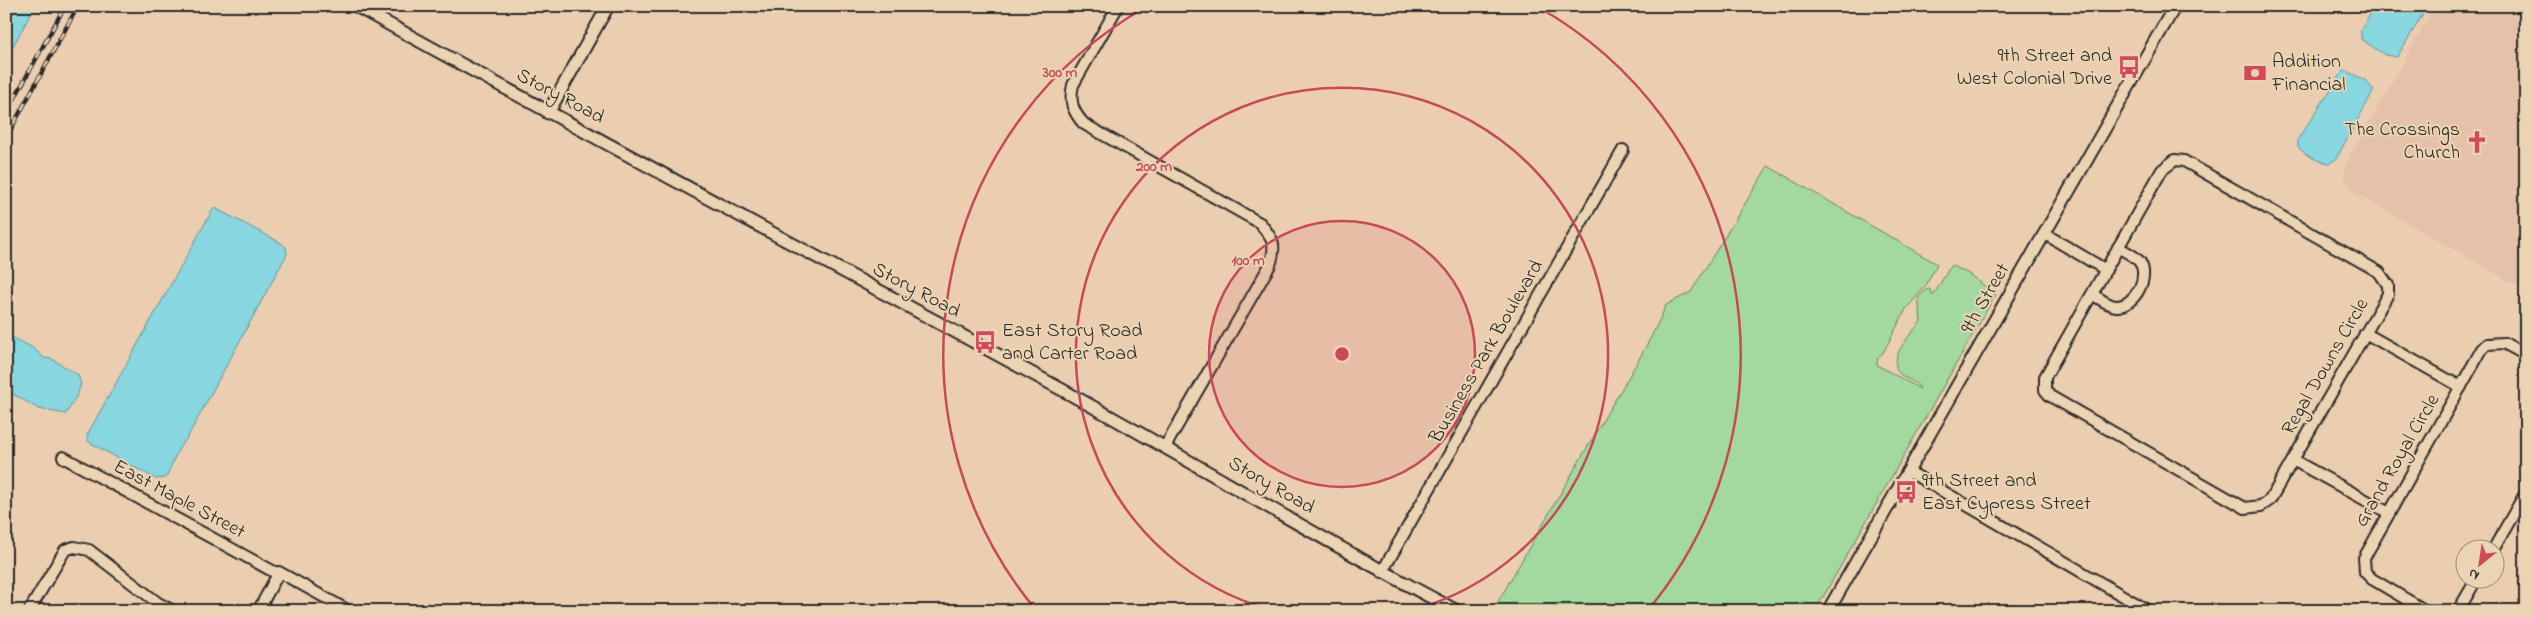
<svg xmlns="http://www.w3.org/2000/svg" width="2532" height="617" font-family="'Indie Flower',sans-serif">
	<style>
		.built { fill: #e6c1a9 }
		.green { fill: #a1d99e; stroke: #668264 }
		.water { fill: #86d7e0; stroke: #629298 }
		.lines { fill: none; stroke-linecap: round; stroke-linejoin: round }
		.minor-casing { stroke: #2b2b2b; stroke-width: 14 }
		.tertiary-casing { stroke: #2b2b2b; stroke-width: 15 }
		.minor { stroke: #ebd4b3; stroke-width: 10 }
		.tertiary { stroke: #ebd4b3; stroke-width: 11 }
		.rail-casing { stroke: #2b2b2b; stroke-width: 4.5 }
		.rail { stroke: #ebd4b3; stroke-width: 2.5; stroke-dasharray: 8; stroke-linecap: butt }
		.ring { fill: none; stroke: #c94859; stroke-width: 2.5 }
		.labels { text-anchor: middle; dominant-baseline: central; stroke-width: 4; stroke-linejoin: round; paint-order: stroke }
		.poi-label { font-size: 20px; fill: #2b2b2b; stroke: #ebd4b3; text-anchor: start }
		.street-label { font-size: 20px; fill: #2b2b2b; stroke: #ebd4b3 }
		.centre { fill: #c94859; stroke: #ebd4b3; stroke-width: 2.5 }
		.ring-label { font-size: 15px; text-anchor: middle; font-weight: bold; fill: #c94859; stroke: #ebd4b3; stroke-width: 4; stroke-linejoin: round; paint-order: stroke }
	</style>
	<rect width="100%" height="100%" fill="#ebcdb0"/>
	<filter id="ink" filterUnits="userSpaceOnUse"><feTurbulence type="fractalNoise" baseFrequency=".02" numOctaves="2"/><feDisplacementMap in="SourceGraphic" scale="10" xChannelSelector="R" yChannelSelector="G"/><feConvolveMatrix kernelMatrix="1 2 1 2 8 2 1 2 1" color-interpolation-filters="sRGB"/></filter>
	<g filter="url(#ink)">
		<!-- built -->
		<path class="built" d="M2435,6H2518L2526,11V291L2357,194L2348,186L2344,176L2345,166Z"/>
		<!-- green -->
		<path class="green" d="M1768,166L1937,264L1925,287L1906,309L1883,353L1878,357L1877,365L1920,389C1917,381 1907,380 1901,375C1884,360 1912,334 1921,321L1918,298L1926,290L1930,289L1933,296L1951,265L1967,273L1996,294L1815,611H1497L1495,607C1530,546 1566,484 1602,422C1625,382 1648,348 1666,305L1691,292Z"/>
		<!-- water -->
		<path class="water" d="M6,6H35L6,59Z
			M2375,6H2428L2397,57L2385,55L2361,39V30Z
			M2344,70L2365,80L2374,90L2336,159L2330,163C2318,162 2306,156 2298,147V139Z
			M215,208L281,243L286,247L287,254L187,438L179,448L167,475L165,478L156,479L94,445L88,441L87,435L213,209Z
			M6,334L33,348L44,358L52,359L78,375L81,384L77,395L66,414L39,409L6,390Z"/>
		<g class="lines">
			<defs>
				<path id="minor" d="M1118,6L1073,85C1069,102 1073,112 1084,124L1260,223C1273,239 1277,244 1270,265L1165,447
					M2175,160L2184,161L2379,272L2388,285V294L2270,500L2261,506L2245,508L2050,396L2045,390V377L2162,170Z
					M2045,234L2106,270
					M2092,294C2099,298 2107,305 2116,306C2135,307 2152,274 2138,260C2133,255 2124,251 2118,247
					M2365,333L2461,387
					M63,457L278,574
					M2293,460L2389,513
					M1908,471L2149,611
					M2493,550L2526,492
					M1382,572L1623,150
					M29,611L65,550L74,547L89,550L158,603L173,611
					M258,611L279,572L349,611
					M2426,611L2372,579L2365,572L2364,558L2482,349L2487,344L2504,343L2526,355
					M2458,611L2476,580"/>
				<path id="tertiary" d="M356,6C595,139 837,267 1077,398C1204,468 1328,544 1457,611
					M548,113L608,6
					M1828,611L2175,6"/>
			</defs>
			<!-- minor casing -->
			<use href="#minor" class="minor-casing"/>
			<!-- tertiary casing -->
			<use href="#tertiary" class="tertiary-casing"/>
			<!-- minor -->
			<use href="#minor" class="minor"/>
			<!-- tertiary -->
			<use href="#tertiary" class="tertiary"/>
			<defs>
				<path id="rail" d="M6,114L65,6
					M6,138L78,6"/>
			</defs>
			<!-- rail casing -->
			<use href="#rail" class="rail-casing"/>
			<!-- rail -->
			<use href="#rail" class="rail"/>
		</g>
	</g>
	<!-- distance rings -->
	<circle cx="1342" cy="354" r="133" fill="#c94859" fill-opacity=".12"/>
	<g class="ring">
		<circle cx="1342" cy="354" r="133"/>
		<path d="M1271 610A266 266 0 1 1 1413 610"/>
		<path d="M1036 610A399 399 0 0 1 1146 7M1538 7A399 399 0 0 1 1648 610"/>
	</g>
	<!-- icons -->
	<defs>
		<symbol id="bus-bare" viewBox="-9 -9 18 18"><path d="M-5-6H5V4H4V6H2V4H-2V6H-4V4H-5ZM-3.5-4V0h7V-4ZM-3.5 1.2v1.5H-2V1.2ZM2 1.2v1.5H3.5V1.2Z" fill="#d1495b" stroke="#ebd4b3" stroke-width="2.5" paint-order="stroke"/></symbol>
		<symbol id="bank-bare" viewBox="-9 -9 18 18"><path d="M-6-4H6V4H-6ZM0-2.3a2.3 2.3 0 1 0 0 4.6a2.3 2.3 0 1 0 0-4.6Z" fill="#d1495b" stroke="#ebd4b3" stroke-width="2.5" paint-order="stroke"/></symbol>
		<symbol id="church-bare" viewBox="-9 -9 18 18"><path d="M-1.2-6h2.4v3.5h3.3v2.4h-3.3V6h-2.4V-.1h-3.3v-2.4h3.3Z" fill="#d1495b" stroke="#ebd4b3" stroke-width="2.5" paint-order="stroke"/></symbol>
	</defs>
	<g fill-rule="evenodd">
		<use href="#bus-bare" x="2113" y="51" width="32" height="32"/>
		<use href="#bank-bare" x="2239" y="57" width="32" height="32"/>
		<use href="#church-bare" x="2461" y="126" width="32" height="32"/>
		<use href="#bus-bare" x="969" y="326" width="32" height="32"/>
		<use href="#bus-bare" x="1890" y="476" width="32" height="32"/>
	</g>
	<g class="labels">
		<!-- poi labels -->
		<g class="poi-label">
			<text x="2112" y="56" text-anchor="end">9th Street and<tspan x="2112" dy="23">West Colonial Drive</tspan></text>
			<text x="2272" y="62">Addition<tspan x="2272" dy="23">Financial</tspan></text>
			<text x="2460" y="130" text-anchor="end">The Crossings<tspan x="2460" dy="23">Church</tspan></text>
			<text x="1002" y="331">East Story Road<tspan x="1002" dy="23">and Carter Road</tspan></text>
			<text x="1922" y="481">9th Street and<tspan x="1922" dy="23">East Cypress Street</tspan></text>
		</g>
		<!-- street labels -->
		<g class="street-label">
			<text transform="translate(560 97) rotate(28)">Story Road</text>
			<text transform="translate(916 291) rotate(28)">Story Road</text>
			<text transform="translate(1986 299) rotate(-60)">9th Street</text>
			<text transform="translate(1487 352) rotate(-60)">Business Park Boulevard</text>
			<text transform="translate(2326 367) rotate(-60)">Regal Downs Circle</text>
			<text transform="translate(2398 461) rotate(-60)">Grand Royal Circle</text>
			<text transform="translate(1271 486) rotate(30)">Story Road</text>
			<text transform="translate(179 500) rotate(28)">East Maple Street</text>
		</g>
	</g>
	<circle cx="1342" cy="354" r="8" class="centre"/>
	<g class="ring-label">
		<text x="1060" y="77">300 m</text>
		<text x="1154" y="171">200 m</text>
		<text x="1248" y="265">100 m</text>
	</g>
	<!-- margin -->
	<rect width="2532" height="617" fill="none" stroke="#ebd4b3" stroke-width="25"/>
	<rect x="12" y="12" width="2507" height="592" fill="none" stroke="#2b2b2b" stroke-width="2" filter="url(#ink)"/>
	<!-- north arrow -->
	<g transform="translate(2480 564) rotate(210)"><circle r="24" fill="#ebd4b3" stroke="#9e907d"/>
	<path d="M0-4L9 19L0 12L-9 19Z" fill="#d1495b"/>
	<text y="-8" font-size="14" font-weight="bold" text-anchor="middle" fill="#2b2b2b">N</text>
	</g>
</svg>
